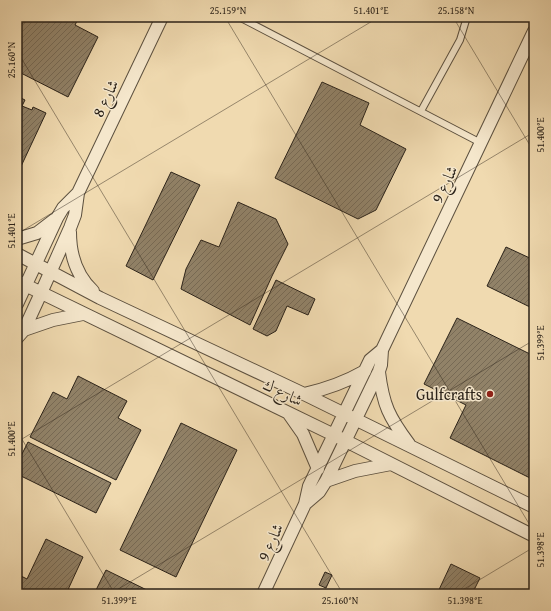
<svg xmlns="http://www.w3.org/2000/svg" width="551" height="611" font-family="'Gentium Book Plus',Amiri,serif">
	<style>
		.building { fill: url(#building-hatch); stroke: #2a2219 }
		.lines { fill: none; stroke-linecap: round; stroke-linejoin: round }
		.lane-casing { stroke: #5c503f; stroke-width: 8 }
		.street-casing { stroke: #5c503f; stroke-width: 14 }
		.lane { stroke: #f5e7cc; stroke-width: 6 }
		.street { stroke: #f5e7cc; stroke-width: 12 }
		.ticks { fill: none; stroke: #2a2219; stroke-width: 1; stroke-opacity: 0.45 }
		.poi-dot { fill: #8f2418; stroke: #f5e7cc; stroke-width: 1.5 }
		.labels { text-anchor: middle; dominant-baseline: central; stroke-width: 3; stroke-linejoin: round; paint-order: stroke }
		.street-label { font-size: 16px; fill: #2a2219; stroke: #f5e7cc }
		.poi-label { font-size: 16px; fill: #2a2219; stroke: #f5e7cc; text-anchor: end }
		.neatline { fill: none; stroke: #2a2219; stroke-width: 1.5 }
		.ticks-label { font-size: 10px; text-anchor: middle; fill: #2a2219 }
	</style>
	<defs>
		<pattern id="building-hatch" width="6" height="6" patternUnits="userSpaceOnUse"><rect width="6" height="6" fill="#918268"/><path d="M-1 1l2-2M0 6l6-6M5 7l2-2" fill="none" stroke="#776a55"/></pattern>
	</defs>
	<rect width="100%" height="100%" fill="#f0dab0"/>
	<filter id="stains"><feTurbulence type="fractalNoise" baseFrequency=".005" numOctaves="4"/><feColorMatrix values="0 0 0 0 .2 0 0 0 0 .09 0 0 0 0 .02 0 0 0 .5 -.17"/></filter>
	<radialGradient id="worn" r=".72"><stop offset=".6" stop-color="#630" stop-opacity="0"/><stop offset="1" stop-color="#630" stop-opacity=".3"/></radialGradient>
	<!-- building -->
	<path class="building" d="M17,17H79L75,25L98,37L68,97L17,71Z
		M322,82L369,103L360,125L406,149L376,210L358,219L275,178Z
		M17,96L25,100L22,106L32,110L33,107L46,113L17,175Z
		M171,172L200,185L153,280L126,266Z
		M238,202L276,219L288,244L272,276L250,325L181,289L186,269L201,240L219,247Z
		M506,247L534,260V309L487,286Z
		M276,280L315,299L308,315L287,306L276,331L267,336L253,329Z
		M457,318L534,356V470L530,478L450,438L466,405L424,384Z
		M78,376L127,401L118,418L141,430L116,480L30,437L53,392L67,399Z
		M181,423L237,450L176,577L120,550Z
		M28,442L111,483L96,513L17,474V464Z
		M46,539L83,557L66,594H17V574L27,579Z
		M451,564L480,578L472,594H437Z
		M106,570L155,594H94Z
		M325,572L332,575L326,588L319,585Z"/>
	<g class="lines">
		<defs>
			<path id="lane" d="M239,17L481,143
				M421,111L460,40L467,17"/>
			<path id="street" d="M70,232C70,255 77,276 93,291
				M17,239L37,233L54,220
				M17,254L100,298L304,394L534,507
				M17,281L334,435L534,536
				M17,304L57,218L63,208L78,193
				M24,330L53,320L83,314
				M17,338L24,330L41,293L70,228L75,215L78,193L162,17
				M379,372C383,405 389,417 409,444
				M304,394C327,389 344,383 365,371
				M289,414L303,434L318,469
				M326,481L355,471L391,464
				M305,504L319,492L326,481L379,371L381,365L382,350
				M263,594L305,504L309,486L370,360L382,350L534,31"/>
		</defs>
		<!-- lane casing -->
		<use href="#lane" class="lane-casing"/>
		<!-- street casing -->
		<use href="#street" class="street-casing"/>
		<!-- lane -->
		<use href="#lane" class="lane"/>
		<!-- street -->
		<use href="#street" class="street"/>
	</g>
	<!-- ticks -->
	<path class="ticks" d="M225,17L534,532M453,17L534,152M17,27L33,17M17,51L343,594M17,234L379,17M17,431L115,594M17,442L534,132M110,594L534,340M456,594L534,547"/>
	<!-- markers -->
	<circle class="poi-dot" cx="490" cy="394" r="4"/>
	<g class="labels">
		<!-- street labels -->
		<g class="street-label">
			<text transform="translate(105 98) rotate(-64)">شارع 8</text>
			<text transform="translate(444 184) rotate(-64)">شارع 9</text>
			<text transform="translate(283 392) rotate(26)">شارع ك</text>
			<text transform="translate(270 542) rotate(-65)">شارع 9</text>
		</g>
		<!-- poi labels -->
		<g class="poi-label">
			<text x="482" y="394">Gulfcrafts</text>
		</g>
	</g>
	<!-- margin -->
	<rect width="551" height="611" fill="none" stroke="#f0dab0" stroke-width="44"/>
	<rect x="22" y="22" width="507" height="567" class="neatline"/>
	<g class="ticks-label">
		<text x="228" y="14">25.159°N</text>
		<text x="371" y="14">51.401°E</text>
		<text x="456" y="14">25.158°N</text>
		<text transform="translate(11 60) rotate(-90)" y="4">25.160°N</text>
		<text transform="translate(540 135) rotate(-90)" y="4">51.400°E</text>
		<text transform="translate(11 231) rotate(-90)" y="4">51.401°E</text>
		<text transform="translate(540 343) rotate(-90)" y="4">51.399°E</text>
		<text transform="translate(11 439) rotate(-90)" y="4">51.400°E</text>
		<text transform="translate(540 550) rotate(-90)" y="4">51.398°E</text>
		<text x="119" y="604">51.399°E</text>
		<text x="340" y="604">25.160°N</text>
		<text x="465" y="604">51.398°E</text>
	</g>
	<rect width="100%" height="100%" filter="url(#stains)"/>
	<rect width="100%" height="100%" fill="url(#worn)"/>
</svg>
